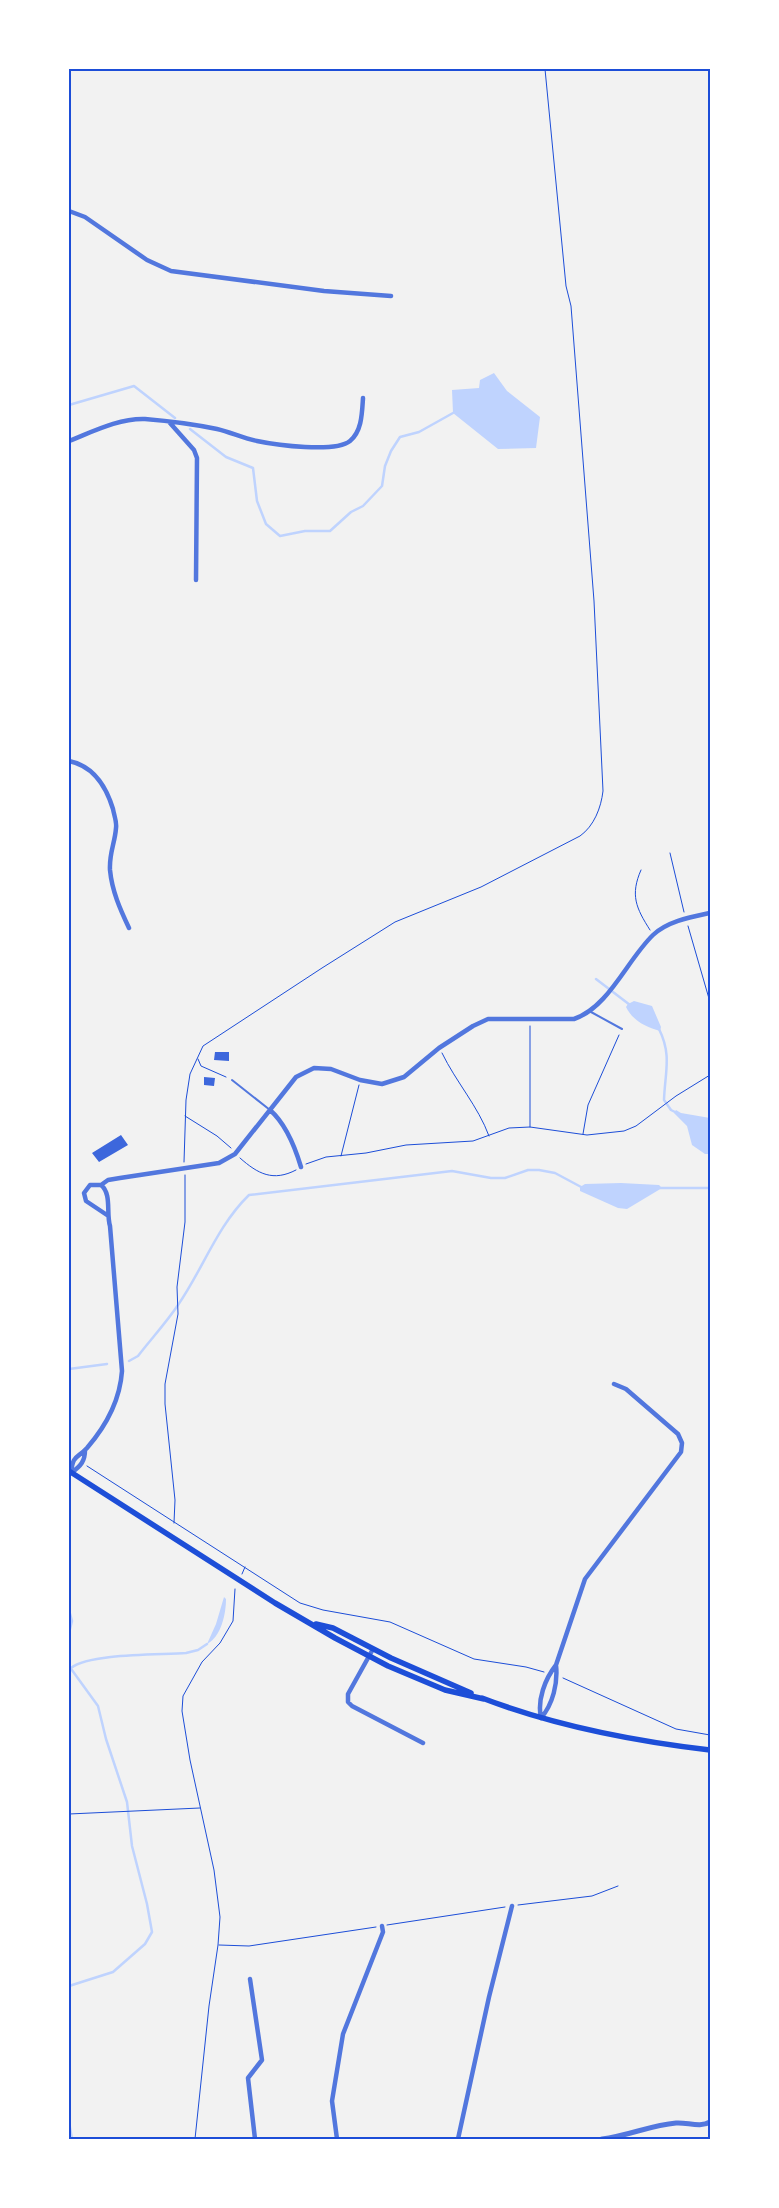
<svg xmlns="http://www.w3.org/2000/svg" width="779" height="2208" font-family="Inter,sans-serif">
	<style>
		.water { fill: #bfd3fe }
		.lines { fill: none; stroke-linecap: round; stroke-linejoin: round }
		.stream { stroke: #bfd3fe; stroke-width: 2.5 }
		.building { fill: #3d67dc }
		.path { stroke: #1d4ed8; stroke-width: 1 }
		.service { stroke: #5277de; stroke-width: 2 }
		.minor { stroke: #5277de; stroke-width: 4.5 }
		.tertiary { stroke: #5277de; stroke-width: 5 }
		.secondary { stroke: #1d4ed8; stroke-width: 5.5 }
		.neatline { fill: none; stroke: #1d4ed8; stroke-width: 2 }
	</style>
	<rect width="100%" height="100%" fill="#f2f2f2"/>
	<!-- water -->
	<path class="water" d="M494,373L507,391L540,417L536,448L498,449L453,413L452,390L479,388L480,380Z
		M634,1001L652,1006L661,1027L660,1031C646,1027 633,1021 626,1007L628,1004Z
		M676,1110L681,1113L710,1118V1154H705L692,1145L687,1126L674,1113Z
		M621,1183L659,1185L662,1188L627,1209L618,1208L580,1191V1187L585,1184Z
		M224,1597L226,1599C226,1614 221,1637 207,1644L216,1624Z"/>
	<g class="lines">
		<!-- stream -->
		<path class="stream" d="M69,405L134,386L175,418
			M190,429L226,457L253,468L257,501L266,524L280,536L305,531H330L351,512L363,506L382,486L385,466L391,451L400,437L419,432L453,413
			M596,979L630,1005
			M659,1029C672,1055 665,1072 664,1100L671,1110L675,1112
			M660,1188H710
			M129,1361L138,1356C151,1339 166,1323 178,1305C203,1269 217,1226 249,1195L452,1171L491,1178H505L528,1170H539L555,1173L583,1188
			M69,1369L107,1364
			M69,1610L72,1621L69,1633
			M69,1666L98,1706L106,1739L127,1802L132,1846L147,1904L152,1932L145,1944L113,1972L69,1986
			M71,1668C90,1653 160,1655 186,1653L198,1650L207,1644
			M69,2122L72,2139"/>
	</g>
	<!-- building -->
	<path class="building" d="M215,1052H229V1061L214,1060Z
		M204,1077L215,1078L214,1086L204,1085Z
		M121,1135L128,1145L99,1162L92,1153Z"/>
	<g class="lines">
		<!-- path -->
		<path class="path" d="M670,853L684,912
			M641,870C630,895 636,908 650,930
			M688,926L710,1002
			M530,1026V1127
			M442,1053C456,1082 478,1106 489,1136
			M198,1059L201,1066L226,1077
			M185,1116L217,1136L231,1148
			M583,1134L588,1105L619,1035
			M341,1156L359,1085
			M240,1158C258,1174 273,1182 296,1170
			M184,1162L186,1100L190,1074L203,1046L322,968L395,922L481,887L580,836C594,826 601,808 603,791L594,601L571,306L566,286L545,69
			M306,1164L326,1157L366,1153L406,1145L473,1141L509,1128L530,1127L587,1135L624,1131L636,1126L676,1096L710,1075
			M87,1466L300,1603L323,1610L390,1622L474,1659L526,1667L544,1672
			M174,1523L175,1500L165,1404V1384L178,1314L177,1287L185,1222V1175
			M242,1574L245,1567
			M563,1678L676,1729L710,1735
			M69,1814L200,1808
			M518,1905L592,1896L618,1886
			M387,1925L505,1907
			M219,1945L249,1946L376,1927
			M195,2139L209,2006L218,1945L220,1917L214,1870L190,1760L182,1711L183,1696L202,1662L220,1643L233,1621L235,1589"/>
		<!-- service -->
		<path class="service" d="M591,1012L622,1029
			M232,1080L270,1110"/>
		<!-- minor -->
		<path class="minor" d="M69,211L85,217L147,260L171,271L324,291L391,296
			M170,423L194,450L197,458L196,580
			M69,441C92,432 119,418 145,419C169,421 193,424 217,429C230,432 243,438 257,441C276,445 335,453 350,441C362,431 362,413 363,398
			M69,761C94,766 106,786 113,809C114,815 117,822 116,828C115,843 109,853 110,870C112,891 120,909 129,928
			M270,1110C286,1124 295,1147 301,1167
			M101,1185L108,1180L120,1178L219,1163L235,1154L296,1077L314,1068L331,1069L360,1080L382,1084L404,1077L439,1048L473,1026L488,1019H574C609,1007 627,960 653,935C668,921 691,917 710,913
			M71,1473C73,1454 77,1459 87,1448C106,1426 120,1400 122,1371L110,1226C106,1213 112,1194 101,1185H90L84,1193L86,1201L107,1215
			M71,1473C81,1466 85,1461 85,1450
			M373,1649L348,1694V1702L352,1706L423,1743
			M541,1718C537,1700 545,1679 556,1665L585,1579L681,1452L682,1443L678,1434L626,1389L614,1384
			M541,1718C553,1704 558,1683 556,1665
			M250,1979L262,2060L248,2078L255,2139
			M337,2139L332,2101L343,2034L383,1932L382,1926
			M458,2139L489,1997L512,1906"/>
		<!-- tertiary -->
		<path class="tertiary" d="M602,2139C628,2136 651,2125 676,2123C687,2122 700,2128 710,2122"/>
		<!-- secondary -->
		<path class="secondary" d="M69,1471L275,1603L335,1638L388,1666L445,1690L484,1699
			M316,1624L333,1628L391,1658L471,1693
			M482,1698C555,1726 633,1741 710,1750"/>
	</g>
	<!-- border -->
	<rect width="779" height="2208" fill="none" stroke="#ffffff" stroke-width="140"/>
	<rect x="70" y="70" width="639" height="2068" class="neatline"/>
</svg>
